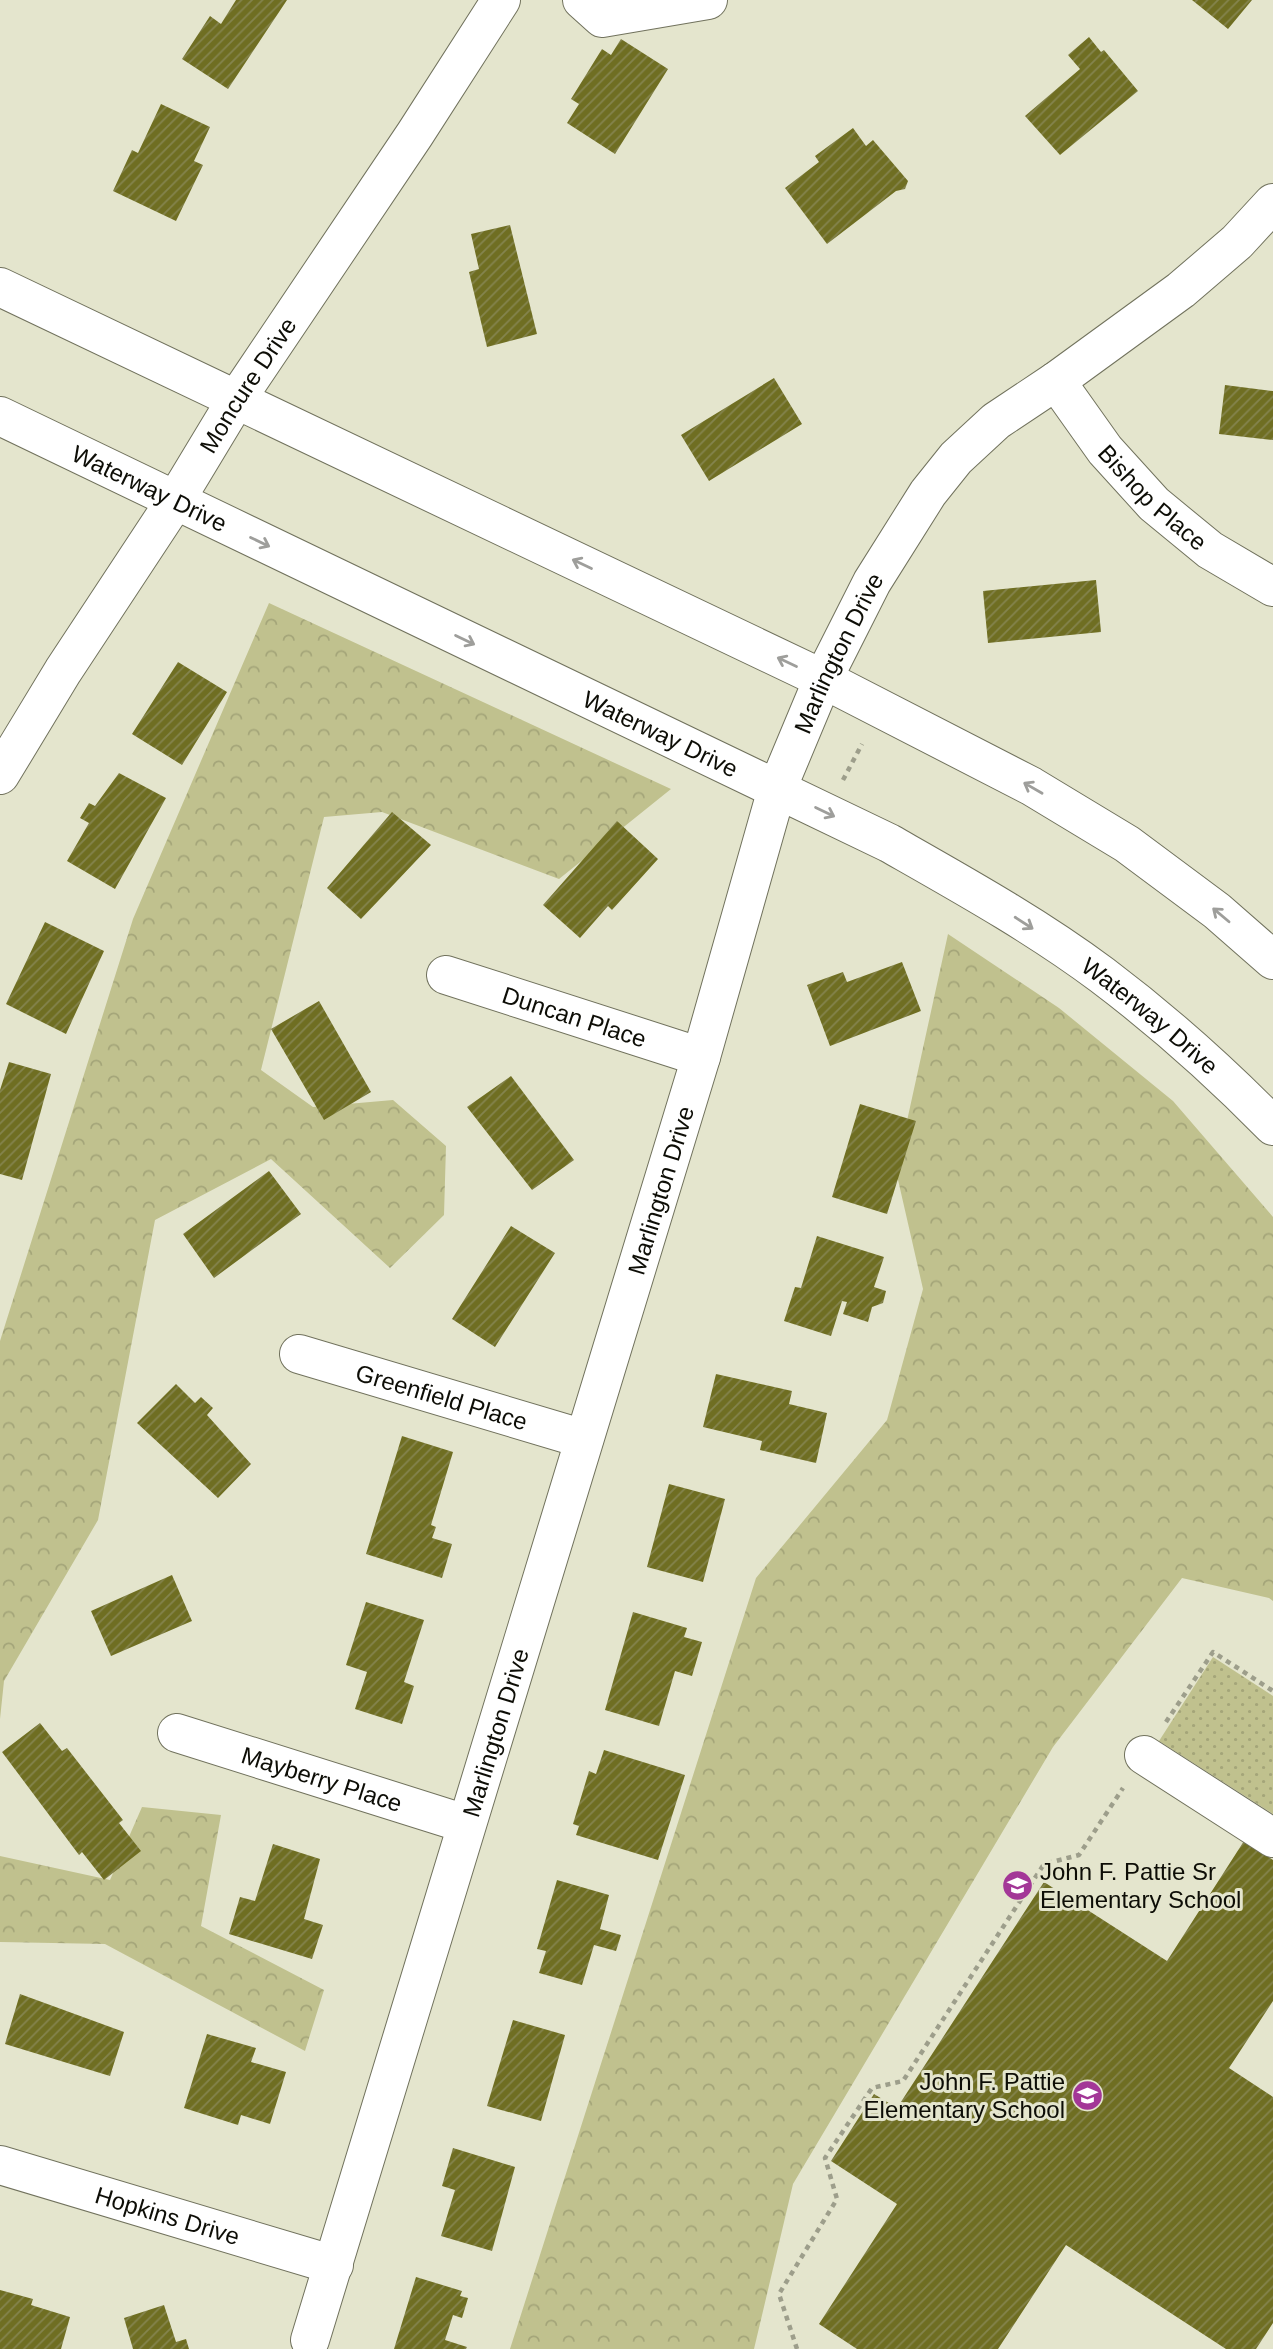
<svg xmlns="http://www.w3.org/2000/svg" width="1273" height="2349" font-family="Helvetica,sans-serif">
	<style>
		.forest { fill: url(#forest-crowns) }
		.park { fill: url(#park-dots) }
		.building { fill: url(#building-hatch) }
		.lines { fill: none; stroke-linecap: round; stroke-linejoin: round }
		.minor-casing { stroke: #71725d; stroke-width: 40 }
		.path { stroke: #9d9e8b; stroke-width: 4.5; stroke-dasharray: 5 5; stroke-linecap: butt }
		.minor { stroke: #fff; stroke-width: 38 }
		.oneway { stroke: #9e9e9b }
		.labels { text-anchor: middle; dominant-baseline: central; stroke-width: 6; stroke-linejoin: round; paint-order: stroke }
		.street-label { font-size: 24px; fill: #0d0d06; stroke: #e4e5cd }
		.poi-label { font-size: 24px; fill: #0d0d06; stroke: #e4e5cd; text-anchor: start }
	</style>
	<defs>
		<pattern id="forest-crowns" width="20" height="18" patternUnits="userSpaceOnUse" patternTransform="scale(1.75)"><rect width="20" height="18" fill="#c0c18e"/><path d="M2 6a3 3 0 1 1 6 0M12 15a3 3 0 1 1 6 0" fill="none" stroke="#a4a579"/></pattern>
		<pattern id="park-dots" width="8" height="8" patternUnits="userSpaceOnUse" patternTransform="scale(1.75)"><rect width="8" height="8" fill="#c0c18e"/><path d="M2 2h.1M6 6h.1" fill="none" stroke="#a4a579" stroke-width="1.8" stroke-linecap="round"/></pattern>
		<pattern id="building-hatch" width="6" height="6" patternUnits="userSpaceOnUse" patternTransform="scale(1.75)"><rect width="6" height="6" fill="#6f6e22"/><path d="M-1 1l2-2M0 6l6-6M5 7l2-2" fill="none" stroke="#84844e"/></pattern>
	</defs>
	<rect width="100%" height="100%" fill="#e4e5cd"/>
	<!-- forest -->
	<path class="forest" d="M269,603L671,789L559,879L382,812L324,817L261,1070L313,1107L393,1100L446,1146L444,1215L390,1268L271,1159L155,1220L98,1520L4,1681L0,1719V1341L133,919Z
		M948,934L1059,1008L1173,1101L1273,1217V1601L1269,1598L1182,1578L1053,1747L793,2184L754,2349H510L756,1578L887,1420L923,1289L896,1171Z
		M142,1807L221,1815L201,1926L324,1990L305,2051L105,1944L0,1942V1856L110,1880Z"/>
	<!-- park -->
	<path class="park" d="M1213,1657L1273,1696V1814L1159,1741Z"/>
	<!-- building -->
	<path class="building" d="M236,0H287L228,89L182,59L210,16L221,24Z
		M1192,0H1252L1228,29Z
		M1089,37L1101,52L1104,50L1138,91L1060,155L1025,116L1080,69L1068,55Z
		M621,39L668,69L615,154L567,123L579,104L571,99L602,49L611,55Z
		M161,104L210,127L194,161L203,165L176,221L113,191L132,150L138,153Z
		M853,128L866,146L873,140L908,181L905,189L896,191L827,244L785,188L819,162L815,156Z
		M510,225L537,334L487,347L469,272L479,269L471,234Z
		M774,378L802,424L709,481L681,435Z
		M1225,385L1273,391V440L1219,434Z
		M1096,580L1101,632L988,643L983,591Z
		M178,662L227,692L182,765L132,734Z
		M119,773L166,798L115,889L67,861L89,823L80,818L89,803L95,806Z
		M392,812L431,845L361,919L327,888Z
		M617,821L658,859L612,910L608,906L580,938L543,905Z
		M45,922L104,951L66,1034L6,1004Z
		M902,962L921,1011L830,1046L807,985L843,972L847,982Z
		M319,1001L371,1092L324,1120L271,1029Z
		M9,1062L51,1074L22,1180L0,1174V1090Z
		M511,1076L574,1160L532,1190L467,1107Z
		M860,1104L916,1121L887,1214L832,1197Z
		M269,1171L301,1214L214,1278L183,1234Z
		M511,1226L555,1253L495,1347L452,1319Z
		M817,1236L884,1257L874,1287L886,1291L883,1303L872,1307L868,1322L843,1314L847,1302L842,1301L831,1336L784,1321L795,1287L801,1288Z
		M716,1374L792,1391L789,1404L827,1413L816,1463L760,1450L762,1441L703,1427Z
		M176,1384L195,1403L201,1397L213,1408L207,1415L251,1464L218,1498L137,1423Z
		M402,1436L453,1452L431,1525L436,1527L432,1538L452,1544L442,1578L366,1554Z
		M669,1484L725,1499L703,1582L647,1567Z
		M172,1575L192,1621L111,1656L91,1611Z
		M366,1602L424,1620L404,1682L414,1686L402,1724L355,1709L367,1672L346,1665Z
		M633,1612L687,1628L684,1637L702,1642L692,1676L675,1671L659,1726L605,1710Z
		M40,1723L62,1751L67,1748L123,1820L119,1823L141,1851L104,1880L82,1852L79,1855L2,1752Z
		M604,1750L685,1775L658,1860L576,1835L579,1826L573,1824L589,1771L596,1774Z
		M1244,1841L1273,1860V2001L1229,2068L1273,2097V2323L1256,2349H1226L1066,2245L998,2349H857L819,2324L897,2204L831,2161L874,2094L897,2108L1044,1882L1167,1961Z
		M273,1844L320,1859L304,1919L323,1925L312,1959L229,1934L240,1897L255,1901Z
		M557,1880L609,1895L600,1929L621,1935L616,1951L594,1945L582,1985L539,1973L546,1951L537,1949Z
		M20,1994L124,2032L110,2076L5,2044Z
		M513,2020L565,2035L541,2121L487,2106Z
		M207,2034L256,2048L251,2062L286,2072L270,2124L241,2115L238,2125L184,2108Z
		M453,2148L515,2167L492,2251L441,2236L455,2190L442,2186Z
		M416,2277L462,2291L460,2296L468,2298L462,2318L453,2315L445,2340L467,2347L466,2349H394Z
		M0,2290L33,2299L31,2305L70,2317L61,2349H0Z
		M164,2305L176,2342L186,2339L189,2349H133L124,2318Z"/>
	<g class="lines">
		<defs>
			<g id="minor">
				<path d="M582,0L602,18L708,0"/>
				<path d="M0,287L823,679L1031,786L1127,844L1217,911L1273,960"/>
				<path id="s1" d="M1056,381L1105,450L1154,504L1210,550L1273,587"/>
				<path id="s2" d="M0,416L889,843C961,884 1035,925 1102,975C1163,1021 1219,1071 1273,1126"/>
				<path id="s3" d="M0,775L63,671L175,501L236,400L415,134L501,0"/>
				<path id="s4" d="M446,975L701,1057"/>
				<path id="s5" d="M299,1354L584,1439"/>
				<path id="s6" d="M177,1733L466,1824"/>
				<path d="M1144,1755L1273,1838"/>
				<path id="s7" d="M0,2165L334,2265"/>
				<path id="s8" d="M310,2340L701,1057L777,789L823,679L872,582L928,493L956,458L996,421L1056,381L1181,290L1237,242L1273,203"/>
			</g>
		</defs>
		<!-- minor casing -->
		<use href="#minor" class="minor-casing"/>
		<!-- path -->
		<path class="path" d="M843,780L862,744
			M1166,1722L1213,1652L1273,1691
			M797,2349L779,2294L837,2199L825,2158L872,2088L903,2081L1044,1864L1079,1855L1123,1788"/>
		<!-- minor -->
		<use href="#minor" class="minor"/>
	</g>
	<!-- one-way arrows -->
	<defs><path id="oneway-shaft" d="M-6 0H5M1.5-3L5.5 0L1.5 3" fill="none" stroke-width="1.6" stroke-linecap="round" stroke-linejoin="round" transform="scale(1.75)"/></defs>
	<g class="oneway">
		<use href="#oneway-shaft" transform="translate(260 542) rotate(26)"/>
		<use href="#oneway-shaft" transform="translate(582 564) rotate(-155)"/>
		<use href="#oneway-shaft" transform="translate(465 640) rotate(26)"/>
		<use href="#oneway-shaft" transform="translate(787 662) rotate(-155)"/>
		<use href="#oneway-shaft" transform="translate(1033 788) rotate(-150)"/>
		<use href="#oneway-shaft" transform="translate(825 812) rotate(26)"/>
		<use href="#oneway-shaft" transform="translate(1221 915) rotate(-140)"/>
		<use href="#oneway-shaft" transform="translate(1024 923) rotate(33)"/>
	</g>
	<!-- icons -->
	<defs>
		<symbol id="school-disc" viewBox="-11 -11 22 22"><circle r="9.5" fill="#a33797" stroke="#e4e5cd"/><path d="M0-5L7-2L0 1L-7-2ZM-4 1L0 2.5L4 1V4Q0 6-4 4Z" fill="#fff"/></symbol>
	</defs>
	<g fill-rule="evenodd">
		<use href="#school-disc" x="1000" y="1868" width="35" height="35"/>
		<use href="#school-disc" x="1070" y="2078" width="35" height="35"/>
	</g>
	<g class="labels">
		<!-- street labels -->
		<g class="street-label">
			<text stroke="none"><textPath href="#s3" startOffset="462">Moncure Drive</textPath></text>
			<text stroke="none"><textPath href="#s2" startOffset="166">Waterway Drive</textPath></text>
			<text stroke="none"><textPath href="#s1" startOffset="152">Bishop Place</textPath></text>
			<text stroke="none"><textPath href="#s8" startOffset="1769">Marlington Drive</textPath></text>
			<text stroke="none"><textPath href="#s2" startOffset="733">Waterway Drive</textPath></text>
			<text stroke="none"><textPath href="#s4" startOffset="135">Duncan Place</textPath></text>
			<text stroke="none"><textPath href="#s2" startOffset="1300">Waterway Drive</textPath></text>
			<text stroke="none"><textPath href="#s8" startOffset="1202">Marlington Drive</textPath></text>
			<text stroke="none"><textPath href="#s5" startOffset="149">Greenfield Place</textPath></text>
			<text stroke="none"><textPath href="#s8" startOffset="635">Marlington Drive</textPath></text>
			<text stroke="none"><textPath href="#s6" startOffset="152">Mayberry Place</textPath></text>
			<text stroke="none"><textPath href="#s7" startOffset="175">Hopkins Drive</textPath></text>
		</g>
		<!-- poi labels -->
		<g class="poi-label">
			<text x="1040" y="1871">John F. Pattie Sr<tspan x="1040" dy="28">Elementary School</tspan></text>
			<text x="1065" y="2081" text-anchor="end">John F. Pattie<tspan x="1065" dy="28">Elementary School</tspan></text>
		</g>
	</g>
</svg>
